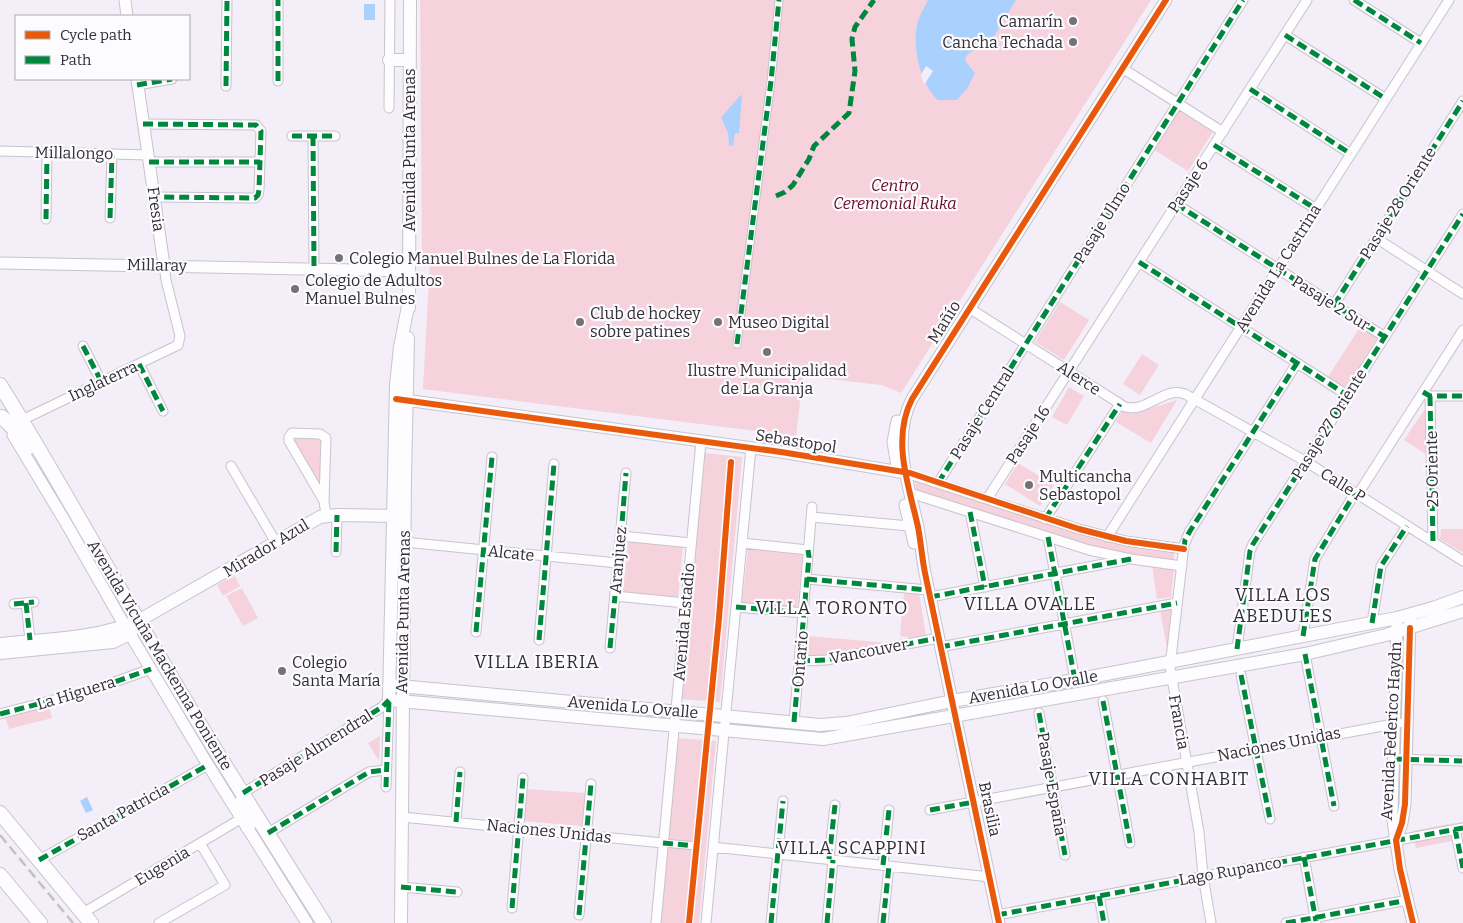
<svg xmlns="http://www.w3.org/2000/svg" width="1463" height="923" font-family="Bitter,serif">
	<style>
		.green { fill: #f6d2dc }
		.water { fill: #aad1fd }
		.pier { fill: #f3eef7 }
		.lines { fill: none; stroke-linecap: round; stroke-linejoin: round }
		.pedestrian-casing { stroke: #c8c4cc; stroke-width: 9 }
		.minor-casing { stroke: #c8c4cc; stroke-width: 11 }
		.tertiary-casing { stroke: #c8c4cc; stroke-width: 13 }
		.secondary-casing { stroke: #c8c4cc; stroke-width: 14 }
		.primary-casing { stroke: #c8c4cc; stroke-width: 16 }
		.pedestrian { stroke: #fdfcfe; stroke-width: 7 }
		.minor { stroke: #fdfcfe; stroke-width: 9 }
		.tertiary { stroke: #fdfcfe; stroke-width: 11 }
		.secondary { stroke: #fdfcfe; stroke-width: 12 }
		.primary { stroke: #fdfcfe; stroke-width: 14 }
		.rail { stroke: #c2c1c3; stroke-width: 2.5; stroke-dasharray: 10 5; stroke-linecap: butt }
		.quiet { stroke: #00873e; stroke-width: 5; stroke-dasharray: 10 5; stroke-linecap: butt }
		.cycleway-casing { stroke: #fcfbfe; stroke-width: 9 }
		.cycleway { stroke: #e8590c; stroke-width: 6 }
		.poi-dot { fill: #757179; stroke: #fcfbfe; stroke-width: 2 }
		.labels { text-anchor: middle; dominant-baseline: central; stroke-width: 4.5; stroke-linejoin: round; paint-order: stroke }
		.poi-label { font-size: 16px; fill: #312e35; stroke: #fcfbfe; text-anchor: start }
		.street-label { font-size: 16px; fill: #312e35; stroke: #fcfbfe }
		.park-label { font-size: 16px; font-style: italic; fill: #690a2c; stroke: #fcfbfe }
		.neighbourhood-label { font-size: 18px; letter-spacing: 1px; fill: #312e35; stroke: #fcfbfe }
	</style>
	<rect width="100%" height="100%" fill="#f3eef7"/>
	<!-- green -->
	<path class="green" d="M420,0H1151L901,393L881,385L803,376L796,436L423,389L430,260L422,252Z
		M1179,111L1213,132L1188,171L1154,150Z
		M1060,302L1089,320L1064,360L1035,342Z
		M1360,327L1377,338L1346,388L1328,377Z
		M1142,354L1159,365L1140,395L1123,384Z
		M1069,387L1084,396L1067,425L1052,417Z
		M1177,400L1151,443L1116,422L1124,409L1133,414Z
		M1427,406L1429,456L1404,440Z
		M295,437L321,438V480L317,482L294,442Z
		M705,453L742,457L720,702L682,699Z
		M1018,463L1054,485L1040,506L1005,484Z
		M915,481L1081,535L1129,545L1174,552V561C1085,550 1001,518 916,491Z
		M1441,529H1463V553L1440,539Z
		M628,541L683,547L678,597L623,592Z
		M748,549L803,555L797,608L742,603Z
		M1152,565L1174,569L1171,597L1157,599Z
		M234,575L240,586L223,596L217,585Z
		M242,588L258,618L243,626L226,596Z
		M904,593H919L926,636L911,638L900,636Z
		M1172,609L1167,648L1160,610Z
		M808,636L889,643L827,657L806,656Z
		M48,705L52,718L9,729L5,716Z
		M380,736L379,761L368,743Z
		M677,738L716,741L699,923H659Z
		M525,789L585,793L582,826L522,821Z
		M1449,824L1452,841L1416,848L1413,831Z"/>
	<!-- water -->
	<path class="water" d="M928,0H1016L993,38L968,54L965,58L966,62L975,73L967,89L957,100H938C920,83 911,45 918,21C920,14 925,7 928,0Z
		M364,4H375V20H364Z
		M742,94L739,133H735L733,146L729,145L728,133L721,117Z
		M87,797L93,810L86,813L80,801Z"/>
	<!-- pier -->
	<path class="pier" d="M926,66L933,71L924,85L921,75Z"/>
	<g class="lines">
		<defs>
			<path id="pedestrian" d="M737,344L771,81L779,0
				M663,843L697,846"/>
			<path id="minor" d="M1354,0L1421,43
				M1285,35L1386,99
				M1122,68L1223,132
				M278,81V0
				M137,85L172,79
				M226,86L227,0
				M1250,89L1351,154
				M389,108L390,0
				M143,124L256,125L261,131L259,190L258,195L255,198L154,197
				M292,136H335
				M313,136L314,269
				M1214,145L1316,209
				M0,151L148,155
				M149,162H260
				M1176,204L1385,337
				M110,218L112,154
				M46,219L47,153
				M1376,238L1463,294
				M1139,262L1347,395
				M1334,305L1463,101
				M969,308L1125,407C1147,413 1164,386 1185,394L1305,461L1463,561
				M83,346L101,381
				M139,364L163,411
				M1426,394L1430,396H1463
				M1430,396L1433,542
				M22,420L178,345L180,336L166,280L164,265
				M231,466L275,541
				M906,473L1079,529L1126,541L1184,549
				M938,483L1243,0
				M910,493L1089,550L1131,559L1182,566
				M987,499L1307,0
				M324,501L289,441V437L292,433L320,434L326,438L324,501L326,516
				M970,512L985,587
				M812,517L909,526
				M1045,519L1120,404
				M621,536L691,543
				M1048,537L1075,680
				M1107,537L1449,0
				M404,542L618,563
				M742,543L808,550
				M336,552L337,515
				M807,579L928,590
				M615,596L685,603
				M930,597L1125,560
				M26,603L30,640
				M14,604L34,602
				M736,607L804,613
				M1372,623L1381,566L1407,526
				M476,632L492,457
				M1303,636L1315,559L1352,498L1358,494L1463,330
				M539,640L554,464
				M940,647L1177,603
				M610,648L626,473
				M1237,649L1250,551L1253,544L1463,214
				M1305,654L1334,806
				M800,661L826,660L938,638
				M1241,675L1270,819
				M1103,701L1130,843
				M1039,713L1065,855
				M0,714L92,690L151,669
				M794,722L812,507
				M1394,759L1462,761
				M386,787L389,700
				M243,793L382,707L389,700
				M930,810L1399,723
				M402,817L663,843
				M456,822L460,772
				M1455,829L1463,868
				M268,833L369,772L386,770
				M713,847L990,877
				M1304,857L1316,923
				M829,859L835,805
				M39,860L208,765
				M883,865L889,810
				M401,887L457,892
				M1099,896L1104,923
				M512,908L523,778
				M83,913L242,818
				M579,915L591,784
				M997,915L1463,828
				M159,923L225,885L200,843
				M656,923L701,441
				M706,923L751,448
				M771,923L783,801
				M827,923L833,860
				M883,923L889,866
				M1211,923L1203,876L1199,832L1170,667L1184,545L1190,531L1297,363
				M1286,923L1408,900"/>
			<path id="tertiary" d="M125,0L127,16
				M137,79L164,265
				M0,263L408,271
				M398,399L781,452L906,473
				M897,421L893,442L898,472
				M13,435L66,523L118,614L208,765L307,923
				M905,505L914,543
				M1397,625L1392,814L1400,869L1413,923
				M1397,838L1402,823L1405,804L1410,620
				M999,923L925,573C922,558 921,543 918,527C909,486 891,440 912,399L1166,0"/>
			<path id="secondary" d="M389,60H409
				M409,301L400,347L396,385L389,700L823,739L1305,654L1386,635L1463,611
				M409,308L410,0
				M0,644C46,639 95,639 138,621L320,517L337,515L399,516
				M0,653L113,642L130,634L138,621
				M389,685L820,725L846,723L952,701L1075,680L1397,618L1436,607L1463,597
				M401,923L405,478L408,338"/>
			<path id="primary" d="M0,385C48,462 92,542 138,620C197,723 261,823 324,923
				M2,417L16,431L29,447
				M243,799L248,827
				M0,813L91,923
				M0,875L40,923"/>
		</defs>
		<!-- pedestrian casing -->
		<use href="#pedestrian" class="pedestrian-casing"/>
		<!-- minor casing -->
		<use href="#minor" class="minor-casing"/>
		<!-- tertiary casing -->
		<use href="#tertiary" class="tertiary-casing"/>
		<!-- secondary casing -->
		<use href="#secondary" class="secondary-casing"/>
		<!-- primary casing -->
		<use href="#primary" class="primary-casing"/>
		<!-- pedestrian -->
		<use href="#pedestrian" class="pedestrian"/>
		<!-- minor -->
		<use href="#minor" class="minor"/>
		<!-- tertiary -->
		<use href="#tertiary" class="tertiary"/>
		<!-- secondary -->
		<use href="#secondary" class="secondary"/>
		<!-- primary -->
		<use href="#primary" class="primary"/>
		<!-- rail -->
		<path class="rail" d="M0,835L73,923"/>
		<!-- quiet -->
		<path class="quiet" d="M1354,0L1421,43
			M1285,35L1386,99
			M278,81V0
			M137,85L172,79
			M226,86L227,0
			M1250,89L1351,154
			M143,124L256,125L261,131L259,190L258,195L255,198L154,197
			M292,136H335
			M313,136L314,269
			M1214,145L1316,209
			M149,162H260
			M776,196L785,192L793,185L809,159L814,146L849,113L855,71L852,39L855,27L874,0
			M1176,204L1385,337
			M110,218L112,154
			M46,219L47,153
			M1139,262L1347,395
			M1334,305L1463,101
			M737,344L771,81L779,0
			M83,346L101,381
			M139,364L163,411
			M1423,392L1430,396H1463
			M1430,396L1433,542
			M938,483L1243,0
			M970,512L985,587
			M1045,519L1120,404
			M621,536L626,473
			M1048,537L1075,680
			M1184,549L1185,540L1190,531L1297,363
			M336,552L337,515
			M807,579L928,590
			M930,597L1131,559
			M26,603L30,640
			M14,604L34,602
			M736,607L804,613
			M1372,623L1381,566L1407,526
			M476,632L492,457
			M1303,636L1315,559L1352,498L1358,494
			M539,640L554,464
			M940,647L1177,603
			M610,648L615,596
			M1237,649L1250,551L1253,544L1463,214
			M1305,654L1334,806
			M800,661L826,660L938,638
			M1241,675L1270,819
			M1103,701L1130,843
			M1039,713L1065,855
			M0,714L92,690L151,669
			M794,722L809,557L808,550
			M1394,759L1462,761
			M386,787L389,700
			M243,793L382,707L389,700
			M930,810L974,802
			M456,822L460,772
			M1455,829L1463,868
			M268,833L369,772L386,770
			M663,843L697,846
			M1304,857L1316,921
			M829,859L835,805
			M39,860L208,765
			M883,865L889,810
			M401,887L457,892
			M1099,896L1104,923
			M512,908L523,778
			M579,915L591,784
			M997,915L1463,828
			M771,923L783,801
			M827,923L833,860
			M883,923L889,866
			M1286,923L1408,900"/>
		<defs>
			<path id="cycleway" d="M396,399L781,452L910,473L1079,529L1126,541L1184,549
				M1410,628L1405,804L1402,823L1396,840L1400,869L1413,923
				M689,923L719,618L731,462
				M999,923L925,573C922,558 921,543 918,527C909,486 891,440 912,399L1166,0"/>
		</defs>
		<!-- cycleway casing -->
		<use href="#cycleway" class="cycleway-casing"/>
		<!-- cycleway -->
		<use href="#cycleway" class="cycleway"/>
	</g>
	<!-- markers -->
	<g class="poi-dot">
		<circle cx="1073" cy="21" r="5"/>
		<circle cx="1073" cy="42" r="5"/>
		<circle cx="339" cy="258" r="5"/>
		<circle cx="295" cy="289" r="5"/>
		<circle cx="580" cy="322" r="5"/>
		<circle cx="718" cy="322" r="5"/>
		<circle cx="767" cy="352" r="5"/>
		<circle cx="1029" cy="485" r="5"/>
		<circle cx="282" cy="671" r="5"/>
	</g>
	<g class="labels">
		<!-- poi labels -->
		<g class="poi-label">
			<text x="1063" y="21" text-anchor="end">Camarín</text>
			<text x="1063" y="42" text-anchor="end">Cancha Techada</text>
			<text x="349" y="258">Colegio Manuel Bulnes de La Florida</text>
			<text x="305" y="280">Colegio de Adultos<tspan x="305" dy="18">Manuel Bulnes</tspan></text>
			<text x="590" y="313">Club de hockey<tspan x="590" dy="18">sobre patines</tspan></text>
			<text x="728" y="322">Museo Digital</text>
			<text x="767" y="370" text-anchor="middle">Ilustre Municipalidad<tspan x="767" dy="18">de La Granja</tspan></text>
			<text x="1039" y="476">Multicancha<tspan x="1039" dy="18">Sebastopol</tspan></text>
			<text x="292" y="662">Colegio<tspan x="292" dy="18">Santa María</tspan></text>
		</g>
		<!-- street labels -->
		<g class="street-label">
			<text transform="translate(409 150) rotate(-90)">Avenida Punta Arenas</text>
			<text transform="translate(74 153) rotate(1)">Millalongo</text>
			<text transform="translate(1188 186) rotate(-57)">Pasaje 6</text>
			<text transform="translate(1398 203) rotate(-58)">Pasaje 28 Oriente</text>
			<text transform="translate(156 209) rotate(82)">Fresia</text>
			<text transform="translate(1102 223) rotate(-58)">Pasaje Ulmo</text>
			<text transform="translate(157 265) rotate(1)">Millaray</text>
			<text transform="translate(1278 268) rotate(-58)">Avenida La Castrina</text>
			<text transform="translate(1331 303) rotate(32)">Pasaje 2 Sur</text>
			<text transform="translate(944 322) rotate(-58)">Mañío</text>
			<text transform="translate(1079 378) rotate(33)">Alerce</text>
			<text transform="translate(103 381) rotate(-25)">Inglaterra</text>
			<text transform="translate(982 413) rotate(-58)">Pasaje Central</text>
			<text transform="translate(1329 424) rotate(-58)">Pasaje 27 Oriente</text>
			<text transform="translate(1028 435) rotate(-57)">Pasaje 16</text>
			<text transform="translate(796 441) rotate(9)">Sebastopol</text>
			<text transform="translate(1432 469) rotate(-91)">25 Oriente</text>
			<text transform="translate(1343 485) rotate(32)">Calle P</text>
			<text transform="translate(266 548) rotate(-31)">Mirador Azul</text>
			<text transform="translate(511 553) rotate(6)">Alcate</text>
			<text transform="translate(618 560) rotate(-85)">Aranjuez</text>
			<text transform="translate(403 612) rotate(-89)">Avenida Punta Arenas</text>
			<text transform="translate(684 622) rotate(-85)">Avenida Estadio</text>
			<text transform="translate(869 651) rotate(-11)">Vancouver</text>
			<text transform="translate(160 655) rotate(59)">Avenida Vicuña Mackenna Poniente</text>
			<text transform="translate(800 659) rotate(-85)">Ontario</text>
			<text transform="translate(1033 687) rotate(-10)">Avenida Lo Ovalle</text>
			<text transform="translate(76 693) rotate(-17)">La Higuera</text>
			<text transform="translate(633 707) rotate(5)">Avenida Lo Ovalle</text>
			<text transform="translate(1179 722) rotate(80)">Francia</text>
			<text transform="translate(1391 731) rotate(-87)">Avenida Federico Haydn</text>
			<text transform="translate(1279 744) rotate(-11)">Naciones Unidas</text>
			<text transform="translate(316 748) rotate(-32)">Pasaje Almendral</text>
			<text transform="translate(1052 784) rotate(80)">Pasaje España</text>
			<text transform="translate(990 809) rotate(78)">Brasilia</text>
			<text transform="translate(123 812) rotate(-29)">Santa Patricia</text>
			<text transform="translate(549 831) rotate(6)">Naciones Unidas</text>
			<text transform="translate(162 866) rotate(-31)">Eugenia</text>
			<text transform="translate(1230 871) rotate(-10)">Lago Rupanco</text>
		</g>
		<!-- park labels -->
		<g class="park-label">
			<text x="895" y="185">Centro<tspan x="895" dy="18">Ceremonial Ruka</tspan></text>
		</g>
		<!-- neighbourhood labels -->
		<g class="neighbourhood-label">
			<text x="1283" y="595">VILLA LOS<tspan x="1283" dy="21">ABEDULES</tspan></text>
			<text x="1030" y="604">VILLA OVALLE</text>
			<text x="832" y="608">VILLA TORONTO</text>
			<text x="537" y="662">VILLA IBERIA</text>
			<text x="1169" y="779">VILLA CONHABIT</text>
			<text x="852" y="848">VILLA SCAPPINI</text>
		</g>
	</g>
	<!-- legend -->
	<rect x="15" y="15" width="175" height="65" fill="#fcfbfe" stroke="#aba9ae"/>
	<rect x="25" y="31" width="25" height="8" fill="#e8590c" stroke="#aba9ae"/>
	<text x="60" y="40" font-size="15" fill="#312e35">Cycle path</text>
	<rect x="25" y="56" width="25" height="8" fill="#00873e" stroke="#aba9ae"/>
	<text x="60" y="65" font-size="15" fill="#312e35">Path</text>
</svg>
